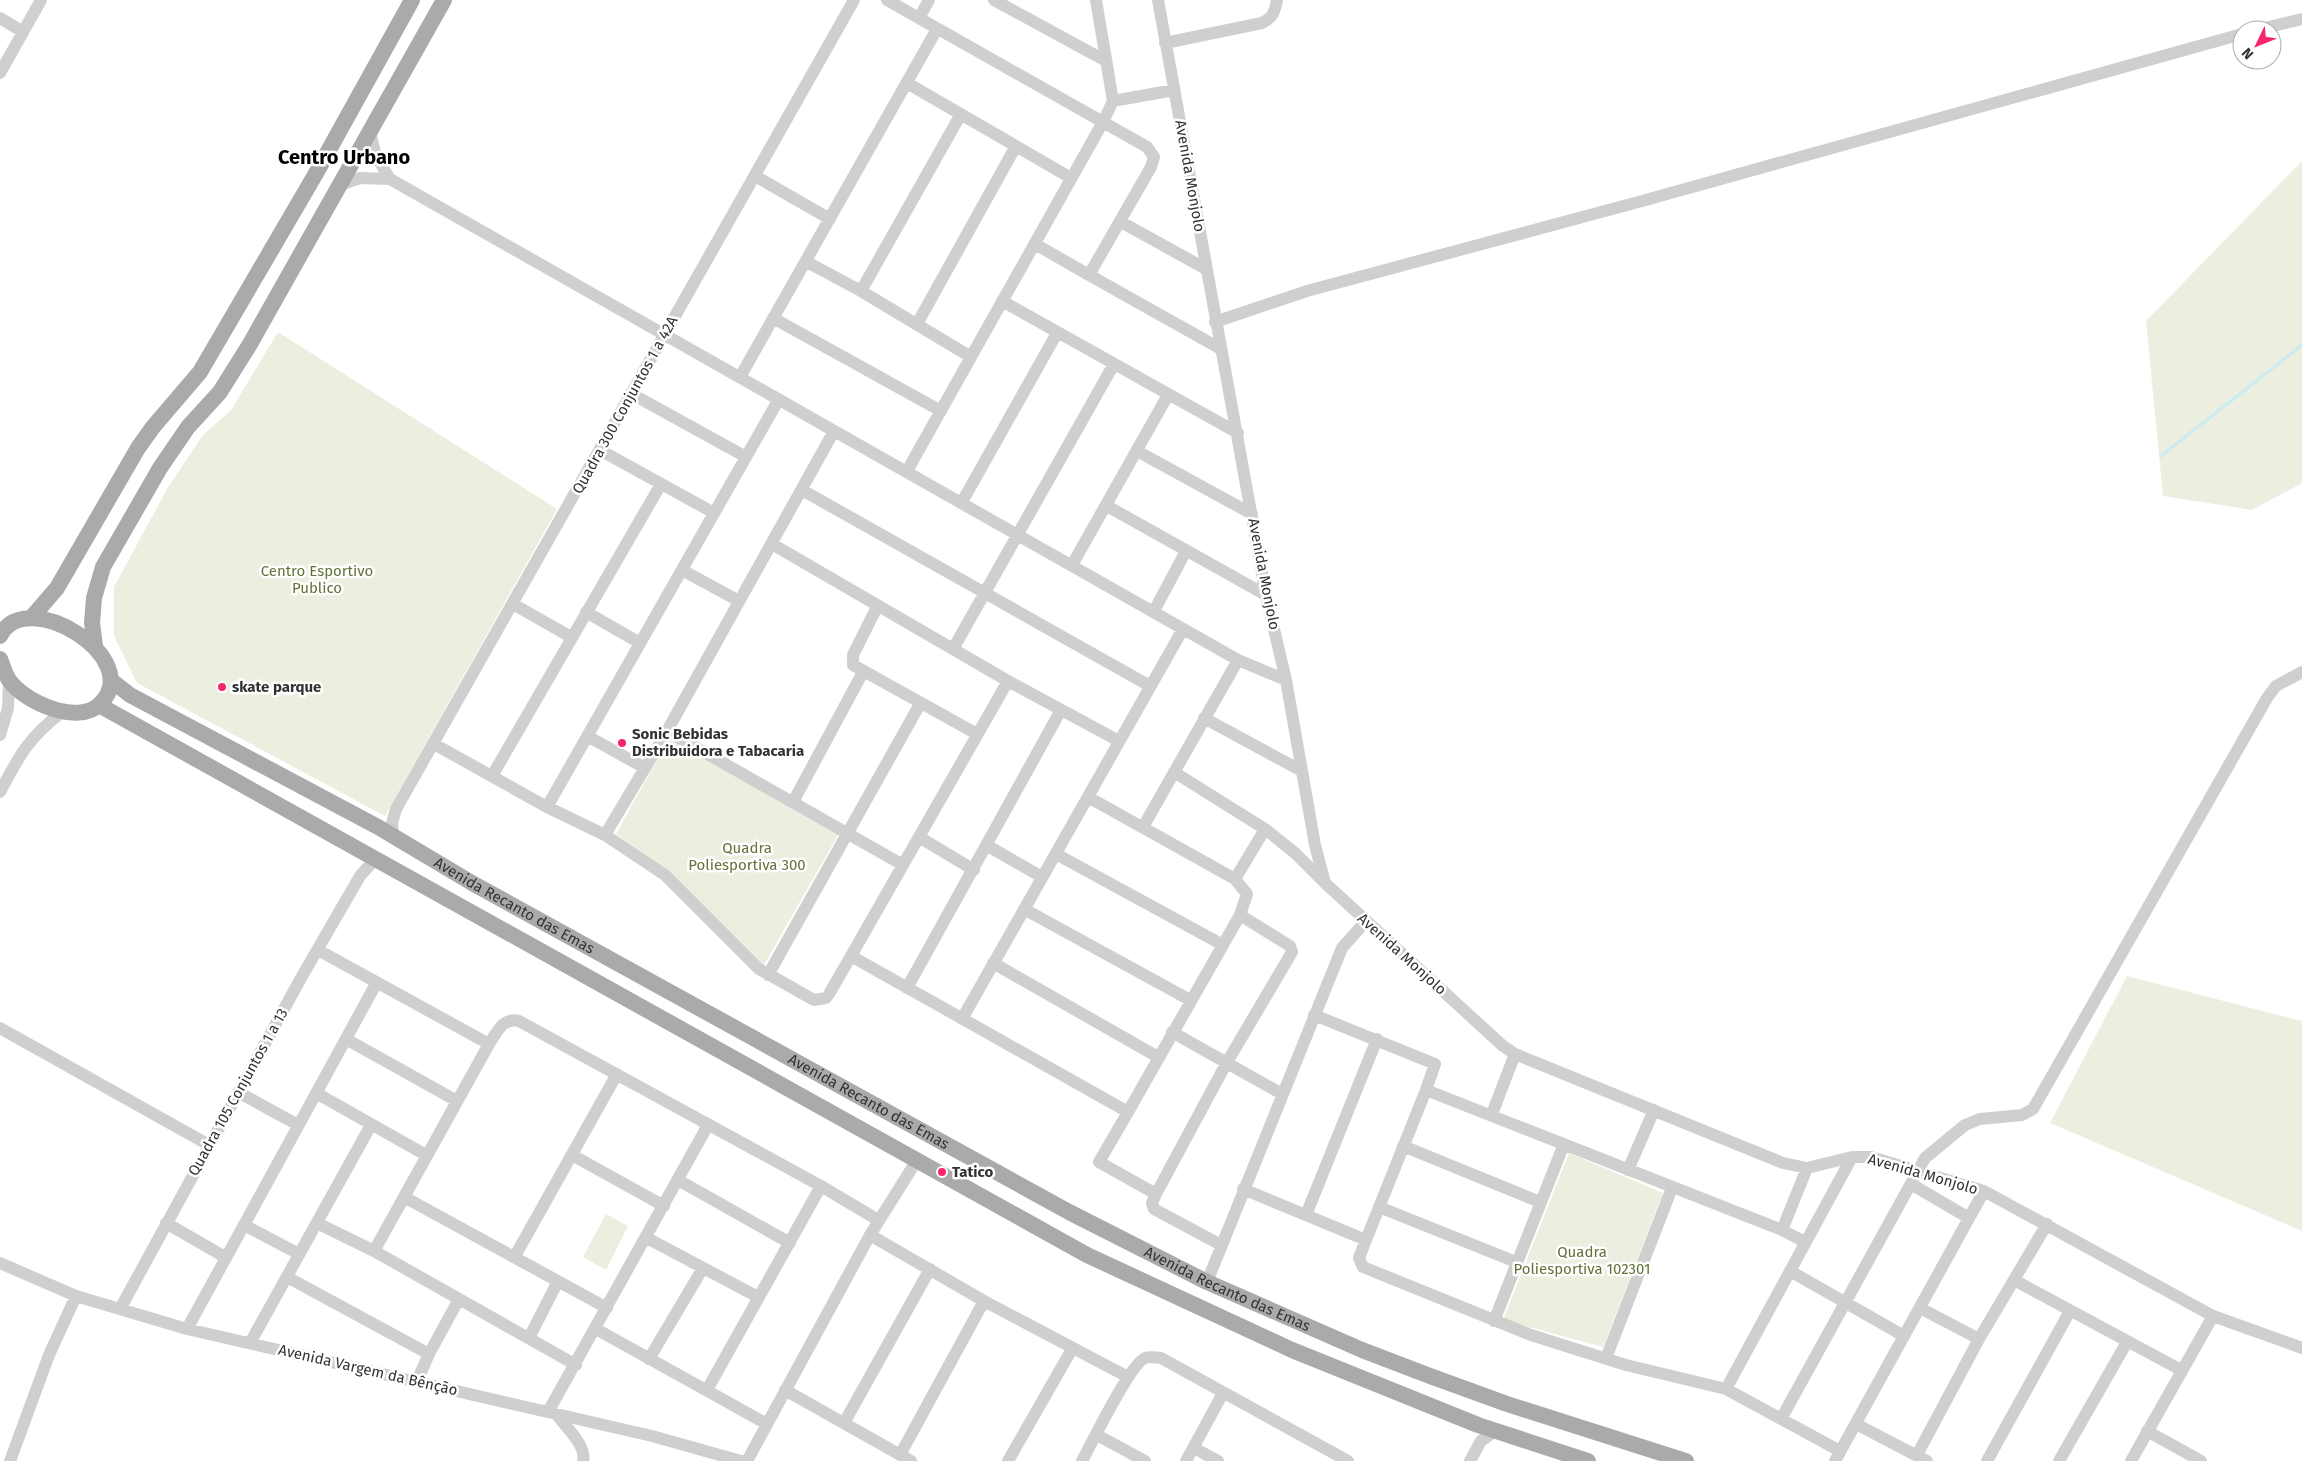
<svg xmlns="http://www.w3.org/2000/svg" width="2302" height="1461" font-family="'Fira Sans',sans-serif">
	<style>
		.green { fill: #ecefdf }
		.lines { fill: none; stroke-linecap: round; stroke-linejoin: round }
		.stream { stroke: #caebf0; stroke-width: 3 }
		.minor { stroke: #cfcfcf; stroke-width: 12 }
		.major { stroke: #aaa; stroke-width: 16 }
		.poi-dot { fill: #f7266a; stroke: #fff; stroke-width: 2 }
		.labels { text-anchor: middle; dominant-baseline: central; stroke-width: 5; stroke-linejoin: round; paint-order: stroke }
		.street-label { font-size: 15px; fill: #323232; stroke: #fff }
		.park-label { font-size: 15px; fill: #637339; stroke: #fff }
		.poi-label { font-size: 15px; font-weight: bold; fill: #323232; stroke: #fff; text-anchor: start }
		.district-label { font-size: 20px; font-weight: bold; fill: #000; stroke: #fff }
	</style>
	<rect width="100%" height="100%" fill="#fff"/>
	<!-- green -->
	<path class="green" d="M2302,161V483L2252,510L2163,496L2146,321Z
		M278,332L557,509L385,816L137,683L114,636V587L167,489L203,435L231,410Z
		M669,738L838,835L764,965L667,870L616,834Z
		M2127,976L2302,1021V1231L2050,1123Z
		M1569,1153L1663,1193L1603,1347L1503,1320Z
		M606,1214L628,1226L606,1270L583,1257Z"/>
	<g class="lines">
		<!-- stream -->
		<path class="stream" d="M2161,456L2302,345"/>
		<!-- minor -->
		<path class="minor" d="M887,0L1147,147L1154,157L1151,167L1089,275L1035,244
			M994,0L1106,61
			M1158,0L1266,595L1286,680L1315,845L1325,883L1503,1046L1515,1054L1783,1163L1807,1168L1852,1157H1871L1984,1191L2213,1316L2302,1348
			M0,18L23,32
			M919,18L929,0
			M2256,30L2302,19
			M1165,43L1262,23C1273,18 1275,11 1277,0
			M0,73L41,0
			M907,83L1071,178
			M1113,101L1174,90
			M370,132L376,156L390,179L1238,660L1286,680
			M755,176L830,219
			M340,185L360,178L390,179
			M1121,222L1206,269
			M807,262L861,291L971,357
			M1089,275L1221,349
			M861,291L961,114
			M1002,301L1238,433
			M773,318L941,411
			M1215,322L1307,291L1642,201L2242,34
			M917,324L1016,146
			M740,377L937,29
			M632,394L746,457
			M600,450L714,513
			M1137,451L1252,514
			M907,471L1103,122L1113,101L1096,0
			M802,490L1150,686
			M962,502L1057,333
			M1107,506L1266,595
			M772,544L1008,681L1119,741
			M1072,565L1168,395
			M682,570L739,601
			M513,604L571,637
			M877,607L853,655V665L977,734
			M1154,611L1186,551
			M586,612L640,643
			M953,649L1114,364
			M1204,718L1300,770
			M667,731L903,865
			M0,735L8,708L9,680
			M589,737L645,768
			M434,744L547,807L605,835L665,875L759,969L814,1000L826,998L829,994L851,956L1128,1112L1099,1162L1156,1194L1152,1203L1154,1209L1221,1245
			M1174,772L1265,829L1295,853L1325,883
			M492,776L661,484
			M0,792C19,756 29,737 62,712
			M1088,797L1235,879L1247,894L1240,915L1128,1112
			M793,802L863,672
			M547,807L779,399
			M1143,827L1238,660
			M605,835L667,731L834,431
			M393,836L392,823L396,809L854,0
			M919,837L974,870
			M988,846L1042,877
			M1056,854L1223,945
			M1235,879L1265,829
			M1024,909L1190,1000
			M318,950L489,1044
			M851,956L1008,681
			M993,963L1158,1057
			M768,975L920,704
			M907,988L1061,710
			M1314,1015L1435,1064L1426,1090L1366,1240L1359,1258L1363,1267L1531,1335L1626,1365L1726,1389L1840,1451
			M962,1019L1183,629
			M0,1028L209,1145
			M1172,1032L1282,1094
			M346,1039L457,1101
			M1426,1090L1782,1230L1805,1242
			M238,1092L298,1125
			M316,1093L426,1155
			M1492,1114L1515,1054
			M1403,1146L1540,1202
			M572,1155L664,1206
			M1628,1170L1654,1110
			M678,1180L790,1243
			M1911,1184L1969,1218
			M1243,1189L1366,1240
			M1156,1194L1226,1064L1292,952L1290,946L1240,915
			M404,1197L607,1308
			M1379,1207L1516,1262
			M1306,1215L1377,1039
			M166,1223L225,1257
			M317,1223L374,1251L576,1365
			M244,1225L299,1254
			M1782,1230L1807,1168
			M870,1235L984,1301L1128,1377
			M647,1238L758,1297
			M374,1251L489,1044C497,1032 503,1017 519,1021L821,1186L878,1220
			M515,1256L617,1074
			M0,1263L76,1296L187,1329L652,1436L741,1461
			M1790,1271L1904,1336
			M287,1277L429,1354
			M2014,1280L2181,1370
			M1207,1282L1342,948L1366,921
			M1920,1308L1979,1339
			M120,1309L301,978L360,876L375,859
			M1494,1321L1564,1144
			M187,1329L377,982
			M596,1329L767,1424
			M529,1338L558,1281
			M250,1343L371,1125
			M1606,1358L1672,1188
			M649,1359L703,1268
			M417,1381L429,1354L459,1299
			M1726,1389L1852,1157
			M707,1390L821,1186
			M785,1390L911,1461
			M548,1412L708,1125
			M557,1415C565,1426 587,1446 583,1461
			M1781,1419L1925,1158L1965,1125L1980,1119L2022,1115L2033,1109L2267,698L2276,686L2302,672
			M844,1423L930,1269
			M1856,1424L1927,1461
			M2147,1431L2201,1461
			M1097,1435L1145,1461
			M1194,1448L1218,1461
			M900,1455L984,1301
			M1917,1455L1979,1339L2047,1224
			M10,1461L49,1355L76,1296
			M747,1461L870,1235L917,1160
			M1008,1461L1072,1349
			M1082,1461C1092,1443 1130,1364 1145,1358C1150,1356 1156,1358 1161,1358L1348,1461
			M1186,1461L1223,1393
			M1470,1461L1481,1441L1495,1431
			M1835,1461L1984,1191
			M1987,1461L2070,1311
			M2059,1461L2127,1342
			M2131,1461L2213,1316"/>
		<!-- major -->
		<g class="major">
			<path d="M32,617L57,588L138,448L153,427L200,372L315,175L412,0"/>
			<path d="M0,636C26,584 147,659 100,704C78,726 24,702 9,680C5,674 3,666 0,659"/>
			<path d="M95,646L92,623L94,598L103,567L160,468L188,427L220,392L250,344L444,0"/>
			<path id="s1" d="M112,681L130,695L378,827L472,883L1069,1212L1207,1282L1362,1350L1430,1376L1507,1404L1686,1461"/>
			<path d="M99,705L1087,1255L1292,1350L1478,1425L1588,1461"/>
		</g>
	</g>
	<!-- markers -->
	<g class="poi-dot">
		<circle cx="222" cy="687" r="5"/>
		<circle cx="622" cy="743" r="5"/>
		<circle cx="942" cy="1172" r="5"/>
	</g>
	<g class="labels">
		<!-- street labels -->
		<g class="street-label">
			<text transform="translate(1190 176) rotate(80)">Avenida Monjolo</text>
			<text transform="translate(625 405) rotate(-61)">Quadra 300 Conjuntos 1 a 42A</text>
			<text transform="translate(1264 574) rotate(79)">Avenida Monjolo</text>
			<text stroke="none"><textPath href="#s1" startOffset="461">Avenida Recanto das Emas</textPath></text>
			<text transform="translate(1402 954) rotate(42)">Avenida Monjolo</text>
			<text transform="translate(238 1092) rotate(-61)">Quadra 105 Conjuntos 1 a 13</text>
			<text stroke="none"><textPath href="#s1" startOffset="866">Avenida Recanto das Emas</textPath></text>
			<text transform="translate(1923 1174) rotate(16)">Avenida Monjolo</text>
			<text stroke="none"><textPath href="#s1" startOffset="1271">Avenida Recanto das Emas</textPath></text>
			<text transform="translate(368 1370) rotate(13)">Avenida Vargem da Bênção</text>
		</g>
		<!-- park labels -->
		<g class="park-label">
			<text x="317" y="571">Centro Esportivo<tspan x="317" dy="17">Publico</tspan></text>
			<text x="747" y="848">Quadra<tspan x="747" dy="17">Poliesportiva 300</tspan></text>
			<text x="1582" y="1252">Quadra<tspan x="1582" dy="17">Poliesportiva 102301</tspan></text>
		</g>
		<!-- poi labels -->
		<g class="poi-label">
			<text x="232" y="687">skate parque</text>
			<text x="632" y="734">Sonic Bebidas<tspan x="632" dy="17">Distribuidora e Tabacaria</tspan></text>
			<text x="952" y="1172">Tatico</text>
		</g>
		<!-- district labels -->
		<g class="district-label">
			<text x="344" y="157">Centro Urbano</text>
		</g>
	</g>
	<!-- north arrow -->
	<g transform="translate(2257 45) rotate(227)"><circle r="24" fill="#ffffff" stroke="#adadad"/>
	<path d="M0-4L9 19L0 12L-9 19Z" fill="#f7266a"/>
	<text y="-8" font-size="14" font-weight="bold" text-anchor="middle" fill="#323232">N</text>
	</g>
</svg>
